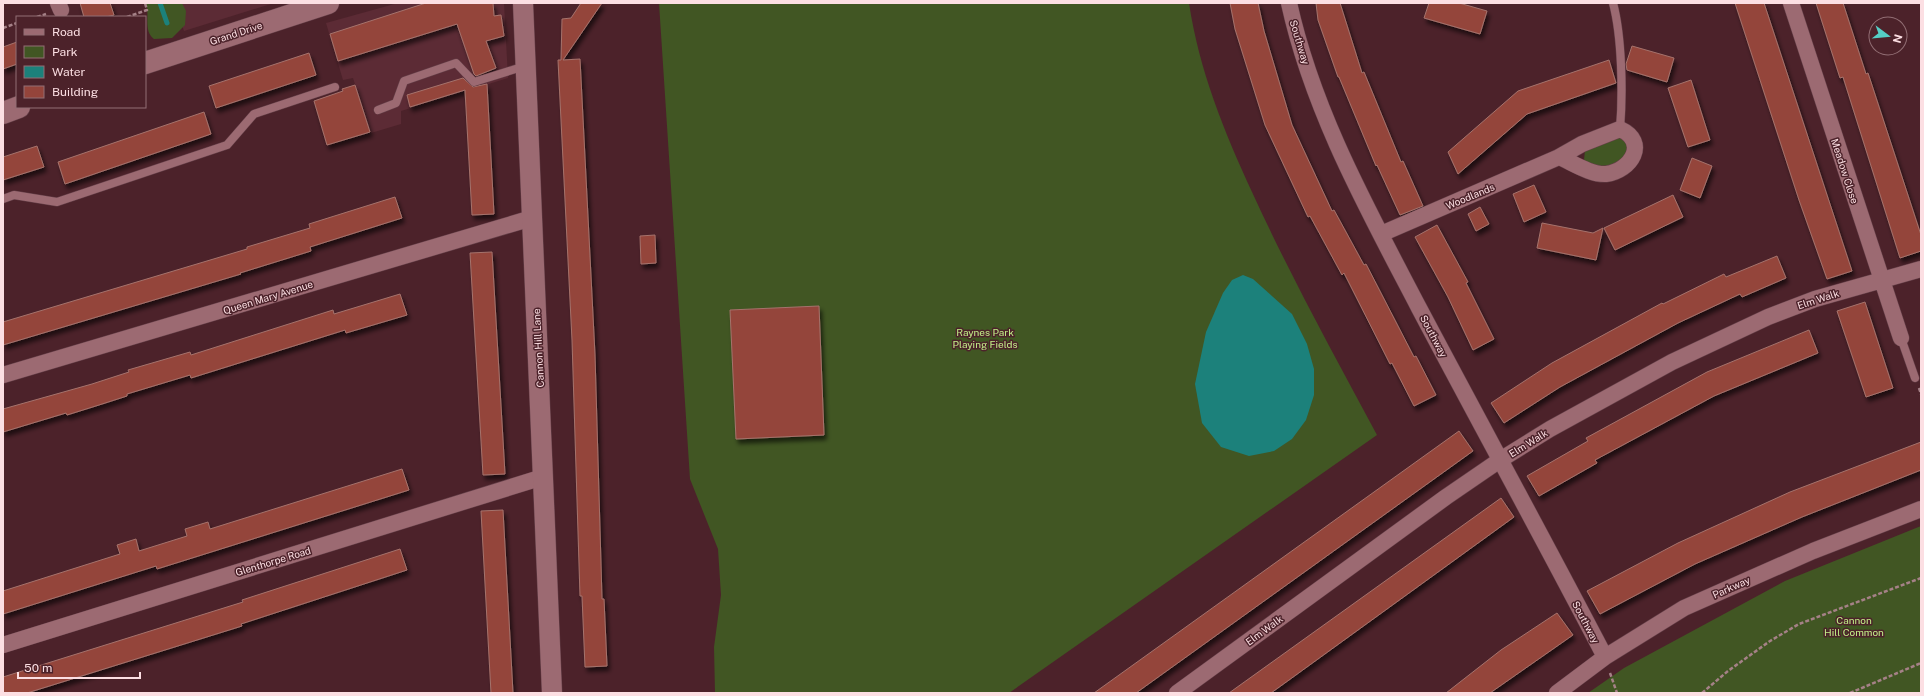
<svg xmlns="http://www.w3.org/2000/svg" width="1924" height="696" font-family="'Public Sans',sans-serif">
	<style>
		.built { fill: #5c2b35 }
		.green { fill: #415623 }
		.water { fill: #1c817b }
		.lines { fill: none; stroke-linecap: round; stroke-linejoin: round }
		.stream { stroke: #1c817b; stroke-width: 5 }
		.building { fill: #94443b; stroke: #a5736c; filter: url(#shadow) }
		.service-casing { stroke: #654049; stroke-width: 9 }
		.minor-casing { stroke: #654049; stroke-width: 17 }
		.tertiary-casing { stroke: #654049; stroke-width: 21 }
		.secondary-casing { stroke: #654049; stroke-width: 23 }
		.path { stroke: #a58187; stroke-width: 2.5; stroke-dasharray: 4 2; stroke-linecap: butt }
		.service { stroke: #9c6a72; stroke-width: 8 }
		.minor { stroke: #9c6a72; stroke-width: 16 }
		.tertiary { stroke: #9c6a72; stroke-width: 20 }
		.secondary { stroke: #9c6a72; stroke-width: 22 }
		.labels { text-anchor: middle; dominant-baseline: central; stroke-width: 3; stroke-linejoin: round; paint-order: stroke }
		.street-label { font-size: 10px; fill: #fcdfe3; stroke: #4c222a }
		.park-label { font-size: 10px; fill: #c3f089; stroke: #4c222a }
	</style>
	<defs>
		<filter id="shadow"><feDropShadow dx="2.5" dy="4.5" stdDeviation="2" flood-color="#0009"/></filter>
	</defs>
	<rect width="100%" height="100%" fill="#4c222a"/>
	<!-- built -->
	<path class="built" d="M174,3H274L184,31Z
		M398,3H504L508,78L401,111V124L371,133L353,78L343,80L326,23Z"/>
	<!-- green -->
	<path class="green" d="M146,3H182L186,11L185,25L172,38L154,39C143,31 150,15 146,3Z
		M659,3H1189C1199,70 1224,131 1252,192C1290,275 1334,355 1377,435L1009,693H715L714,647L721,595L718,549L690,479Z
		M1622,136L1628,146L1623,160C1610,166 1597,170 1584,160L1585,150Z
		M1921,526V693H1588L1624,668L1785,581Z"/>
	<!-- water -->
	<path class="water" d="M1243,275L1253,279L1292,314L1307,344L1314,369V395L1306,420L1292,439L1274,451L1249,456L1221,447L1202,423L1195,384L1206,332L1223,293L1232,280Z"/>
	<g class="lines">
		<!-- stream -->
		<path class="stream" d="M160,3L167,23"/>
	</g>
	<!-- building -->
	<path class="building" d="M80,3H110L114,15L106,17H84Z
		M426,3H493L494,16L501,15L504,36L486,41L496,68L476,76L474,74L457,24L338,61L330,34Z
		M581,3H602L563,60L580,59L595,355L602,599H604L607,666L585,667L582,596H580L572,340L558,60H561L562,19L571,18Z
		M1230,3H1258L1264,31L1292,125L1332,211L1334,210L1364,265L1366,264L1414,357L1416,356L1436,395L1414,406L1392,363L1390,364L1344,273L1342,275L1310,216L1308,217L1265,125L1235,29Z
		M1316,3H1340L1362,73L1364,72L1401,162L1403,161L1423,206L1400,215L1377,165L1376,166L1339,77H1338L1318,20Z
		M1429,3H1459L1487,11L1480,34L1424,18Z
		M1735,3H1764L1852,271L1827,279L1799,200Z
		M1816,3H1843L1866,74L1868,73L1921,235V251L1900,258L1843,77L1840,78Z
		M17,42V64L3,69V47Z
		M1632,46L1674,58L1667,82L1627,70L1626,64Z
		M309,53L316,75L216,108L209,86Z
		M1609,60L1616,83L1527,114L1458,174L1448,152L1518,91Z
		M463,78L473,87L487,84L494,214L472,215L465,90L410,107L407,95Z
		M1691,80L1710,140L1688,147L1668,88Z
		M355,85L370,132L327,145L314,101L343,91L342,89Z
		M204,112L211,134L65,184L58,162Z
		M37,146L44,167L3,180V157Z
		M1692,158L1712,166L1700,198L1680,190Z
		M1534,185L1546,212L1524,222L1513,194Z
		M1673,195L1683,217L1615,250L1604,228Z
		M395,197L402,218L310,247L311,251L240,273L241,274L3,345V322L247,249V247L310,228L309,224Z
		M1480,207L1489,224L1476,231L1468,214Z
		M1542,223L1593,233L1603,228L1596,260L1537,248Z
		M1437,225L1468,282L1466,283L1494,339L1473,350L1448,297L1415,237Z
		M655,235L656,263L641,264L640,236Z
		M492,252L505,474L483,475L470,253Z
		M1777,256L1786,278L1742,297L1740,294L1678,323L1560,387L1504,423L1491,403L1552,363L1662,303L1663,304L1724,274L1726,277Z
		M400,294L407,315L346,333L345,330L191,378L190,375L127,394V396L99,405L67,415L66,413L3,432V409L92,384L129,372L128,370L190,352L191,355L333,310L334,314Z
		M1865,302L1893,388L1866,397L1837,311Z
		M819,306L824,435L736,439L730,310Z
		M1809,330L1818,353L1714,396L1595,460L1597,463L1539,496L1527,476L1588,441L1586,438L1707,372Z
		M1459,431L1473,451L1136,693H1094Z
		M1921,442V470L1802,517L1695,564L1600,614L1587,591L1678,543L1790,492Z
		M402,469L409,490L157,569L156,566L3,614V591L120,554L117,545L136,539L139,551L187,536L185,529L208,522L210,529Z
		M1501,498L1514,517L1289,680L1271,693H1229Z
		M503,510L513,693H491L481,511Z
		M400,549L407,570L241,624L242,626L27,693H3V677L243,602L242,600Z
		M1557,613L1573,635L1490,693H1446L1501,650Z"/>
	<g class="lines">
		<defs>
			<path id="service" d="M1613,3C1622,37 1623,93 1620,129
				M378,110L396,103L404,81L456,63L474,82L525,66
				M3,199L14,195L57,202L227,145L254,114L335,87
				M1901,338L1915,378"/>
			<path id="minor" d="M58,3L61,10
				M1289,3C1313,112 1368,210 1419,308C1481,425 1544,540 1605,657
				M1791,3L1901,338
				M1620,129C1649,142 1631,171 1606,174C1591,175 1573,163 1559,157L1582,144Z
				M1381,234L1559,157
				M3,375L532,218
				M3,645L543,477
				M1177,693L1446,497L1500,460L1550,429L1672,362L1768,317L1815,299L1921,269
				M1557,693L1605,657L1684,608L1813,551L1921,509"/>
			<path id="tertiary" d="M523,3L552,693"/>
			<path id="secondary" d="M145,63L328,3
				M3,113L19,107"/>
		</defs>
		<!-- service casing -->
		<use href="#service" class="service-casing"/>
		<!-- minor casing -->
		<use href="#minor" class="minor-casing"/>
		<!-- tertiary casing -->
		<use href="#tertiary" class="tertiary-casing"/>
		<!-- secondary casing -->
		<use href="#secondary" class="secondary-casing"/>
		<!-- path -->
		<path class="path" d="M37,17L46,14
			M127,17L147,10L145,3
			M3,28L17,23
			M1919,388L1921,394
			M1610,673L1617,693
			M1702,693L1728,671L1770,641L1799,624L1921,578
			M1850,693L1921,663"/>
		<!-- service -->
		<use href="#service" class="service"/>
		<!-- minor -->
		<use href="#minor" class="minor"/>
		<!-- tertiary -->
		<use href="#tertiary" class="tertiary"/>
		<!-- secondary -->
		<use href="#secondary" class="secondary"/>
	</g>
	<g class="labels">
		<!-- street labels -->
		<g class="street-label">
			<text transform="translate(236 33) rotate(-18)">Grand Drive</text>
			<text transform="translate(1300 42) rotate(73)">Southway</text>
			<text transform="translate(1845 171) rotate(72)">Meadow Close</text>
			<text transform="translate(1470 196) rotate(-23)">Woodlands</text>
			<text transform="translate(268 297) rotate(-17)">Queen Mary Avenue</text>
			<text transform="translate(1818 299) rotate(-18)">Elm Walk</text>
			<text transform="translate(1434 336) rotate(62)">Southway</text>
			<text transform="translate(538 348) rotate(-93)">Cannon Hill Lane</text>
			<text transform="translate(1528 443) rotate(-32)">Elm Walk</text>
			<text transform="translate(273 561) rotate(-17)">Glenthorpe Road</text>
			<text transform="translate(1731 587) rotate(-24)">Parkway</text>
			<text transform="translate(1586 622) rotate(62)">Southway</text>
			<text transform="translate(1264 630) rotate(-36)">Elm Walk</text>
		</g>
		<!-- park labels -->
		<g class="park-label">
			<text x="985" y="332">Raynes Park<tspan x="985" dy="12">Playing Fields</tspan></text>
			<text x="1854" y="620">Cannon<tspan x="1854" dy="12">Hill Common</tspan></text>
		</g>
	</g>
	<!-- border -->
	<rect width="1924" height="696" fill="none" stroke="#fcdfe3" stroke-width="8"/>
	<!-- legend -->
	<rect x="16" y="16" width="130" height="92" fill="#4c222a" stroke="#926e74"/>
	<rect x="24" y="29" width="20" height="6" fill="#9c6a72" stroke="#926e74"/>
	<text x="52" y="36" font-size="12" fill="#fcdfe3">Road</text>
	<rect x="24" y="46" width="20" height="12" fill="#415623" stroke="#926e74"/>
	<text x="52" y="56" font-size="12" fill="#fcdfe3">Park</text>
	<rect x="24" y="66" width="20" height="12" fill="#1c817b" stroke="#926e74"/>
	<text x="52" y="76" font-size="12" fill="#fcdfe3">Water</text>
	<rect x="24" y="86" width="20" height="12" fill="#94443b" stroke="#926e74"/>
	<text x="52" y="96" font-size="12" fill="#fcdfe3">Building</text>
	<!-- north arrow -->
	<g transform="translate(1888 36) rotate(106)"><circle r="19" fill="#4c222a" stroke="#926e74"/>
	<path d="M0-3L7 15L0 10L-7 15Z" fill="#55cec5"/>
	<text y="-6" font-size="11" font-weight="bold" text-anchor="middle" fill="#fcdfe3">N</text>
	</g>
	<!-- scale -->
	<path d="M18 672v6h122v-6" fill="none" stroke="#fcdfe3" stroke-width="2"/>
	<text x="24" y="672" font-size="12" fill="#fcdfe3" stroke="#4c222a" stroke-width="3" paint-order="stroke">50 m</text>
</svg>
